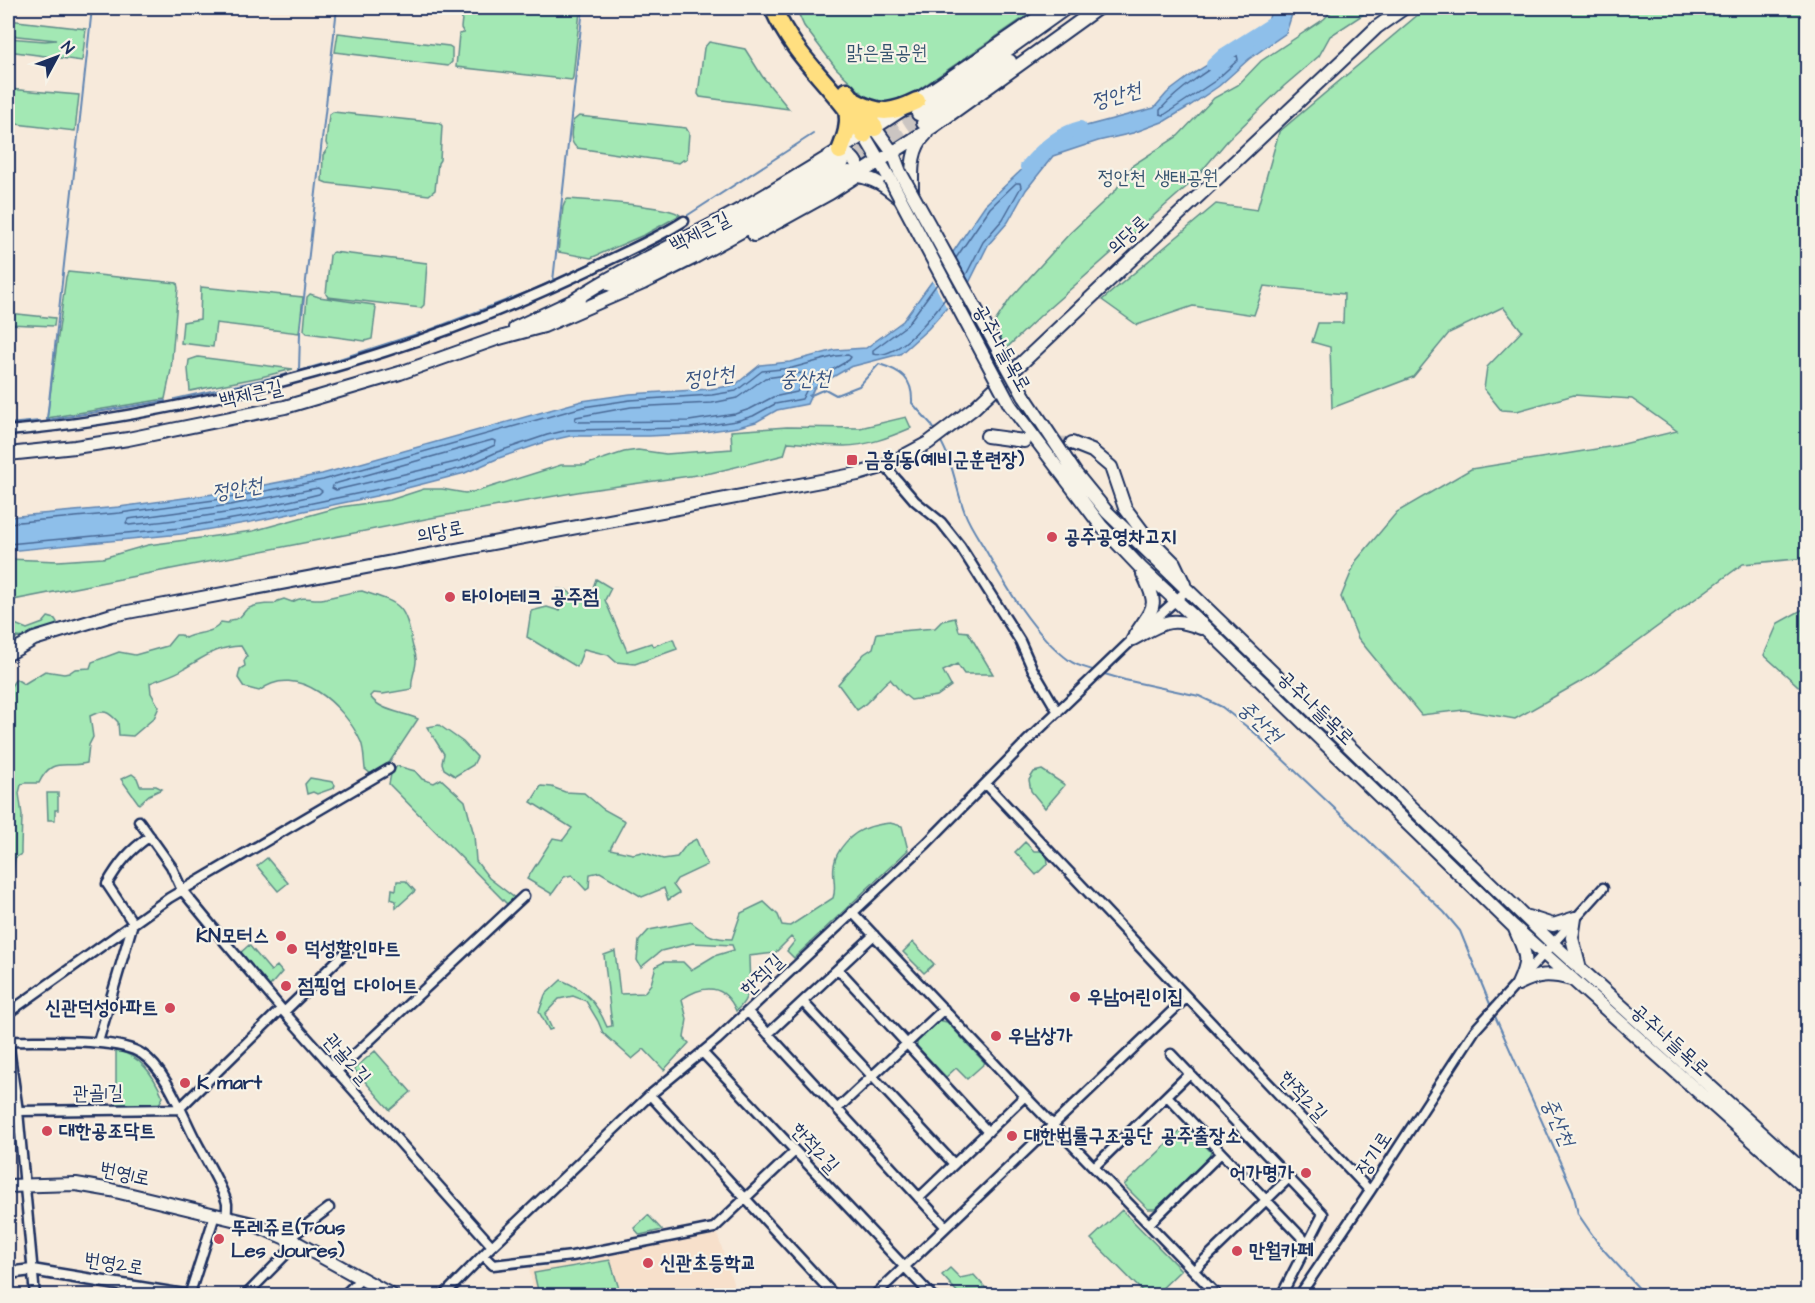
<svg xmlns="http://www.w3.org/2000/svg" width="1815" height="1303" font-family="'Architects Daughter','Poor Story',sans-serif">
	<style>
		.built { fill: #f7e0cb }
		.green { fill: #a3e8b4; stroke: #5f8c89; stroke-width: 1.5 }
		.water { fill: #8ebfea; stroke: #6085b2; stroke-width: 1.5 }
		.pier { fill: #f7eadb }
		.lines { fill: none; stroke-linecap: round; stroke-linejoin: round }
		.shore { stroke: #496996; stroke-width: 1.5 }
		.stream { stroke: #6085b2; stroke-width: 2 }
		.river { stroke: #8ebfea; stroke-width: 14 }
		.secondary-tunnel { stroke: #cbc5c2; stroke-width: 12; stroke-dasharray: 12 6; stroke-linecap: butt }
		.minor-casing { stroke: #1b2f5e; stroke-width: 13 }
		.tertiary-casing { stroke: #1b2f5e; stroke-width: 15 }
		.secondary-casing { stroke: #1b2f5e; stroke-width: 16 }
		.motorway-casing { stroke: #1b2f5e; stroke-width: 21 }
		.minor { stroke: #f7f3e8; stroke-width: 8 }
		.tertiary { stroke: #f7f3e8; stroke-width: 10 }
		.secondary { stroke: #f7f3e8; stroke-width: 12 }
		.motorway { stroke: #ffdf80; stroke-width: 16 }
		.secondary-bridge-casing { stroke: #1b2f5e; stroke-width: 16; stroke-linecap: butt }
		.secondary-bridge { stroke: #f7f3e8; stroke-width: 12 }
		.poi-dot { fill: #d1495b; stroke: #f7f3e8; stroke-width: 2 }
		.labels { text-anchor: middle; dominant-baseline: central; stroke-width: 4.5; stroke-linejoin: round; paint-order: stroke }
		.park-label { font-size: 20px; fill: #36546f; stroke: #f7f3e8 }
		.street-label { font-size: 20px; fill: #1b2f5e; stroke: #f7f3e8 }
		.poi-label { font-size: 20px; font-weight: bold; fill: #1b2f5e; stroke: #f7f3e8; text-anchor: start }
		.water-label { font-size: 21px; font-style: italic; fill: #385381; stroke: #f7f3e8 }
	</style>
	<rect width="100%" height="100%" fill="#f7eadb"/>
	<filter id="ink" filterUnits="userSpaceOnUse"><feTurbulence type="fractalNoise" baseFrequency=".0167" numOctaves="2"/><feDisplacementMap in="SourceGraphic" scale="12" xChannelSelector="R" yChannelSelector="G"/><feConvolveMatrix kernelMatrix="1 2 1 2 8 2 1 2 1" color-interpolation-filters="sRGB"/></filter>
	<g filter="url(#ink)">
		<!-- built -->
		<path class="built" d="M716,1230L737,1295H535L529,1270L608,1256Z"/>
		<!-- green -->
		<path class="green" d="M463,8H554L580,11L573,77L572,80L456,67L459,34L464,33L461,28Z
			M796,8H1038L915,92L887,105L869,100L836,68L804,26Z
			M1335,8H1373L1330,36L1319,56L1284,86L1228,140L1193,181L1040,316L992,362L985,345V337L1010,299L1070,233L1115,191L1133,165L1178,136L1214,98L1238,85L1261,61L1324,19Z
			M1426,8H1807V558L1743,564L1587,678L1515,719L1464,710L1421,715L1358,638L1341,597L1356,561L1397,512L1471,469L1615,446L1677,431L1632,399L1574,395L1517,411L1501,410L1484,389L1487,367L1522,331L1503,307L1449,333L1413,377L1332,408L1330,347L1312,342L1318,323H1343L1344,294L1264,286L1254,315L1193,306L1137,325L1102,300L1216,204L1257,210L1279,132Z
			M8,20L86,29L82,61L8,51V38L45,41L56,40L8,35Z
			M338,33L449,46L452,48V62L448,66L335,52Z
			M709,42L745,49L762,76L789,109L700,97L698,94L704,48Z
			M8,89L79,95L75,131L8,123Z
			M333,112L440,123L442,126L440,160L438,163L435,190L429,195L327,183L322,181L323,155L328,148L326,143L329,115Z
			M579,116L686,128L689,133L687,159L683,160L679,163L577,148C569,142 571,131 573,121Z
			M568,199C586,200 671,206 680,215L646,234L591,258L558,252L563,207L566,200Z
			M333,252L427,263L424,305L421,308L328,297L326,294L330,255Z
			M68,272L177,283L178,288L171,370L165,399L47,418L66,277Z
			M201,287L303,297L299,333L216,323L213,347L181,343L183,322L200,319Z
			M310,294L319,297L374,305L376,308L372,339L365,341L307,333L304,330L307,297Z
			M8,313L55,318L54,326L8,324Z
			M198,357L293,369L261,377L190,391L188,369L189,360Z
			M906,417L911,428C890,437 867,446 844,446C825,446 806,443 788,442L784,455L711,473L583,491L431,518L8,601V559L58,561L103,558L148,545L253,531L340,507L390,500L424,489H442L465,493L478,491L561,465H585L624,452L638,450L666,454L732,449L731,431L787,427L860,428Z
			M596,579L611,588L605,600L627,651L651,643L654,646L673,639L677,649L635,664L616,662L608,655L584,649L577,667L527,637L531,611L547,607L560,611L558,589L566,590L576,597L590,596Z
			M362,591C398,603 406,603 412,643C413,649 417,655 416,661C416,671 410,678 412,689L383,694L373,693L370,696C379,711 403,712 418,719L385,769L371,774L365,769C364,761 364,749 361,742C345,706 297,661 259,691L244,687L238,678L240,669L245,666L244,661L247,656L241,646C216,647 206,656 185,668C175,675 162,678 150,683L151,693L159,707L154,718L133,736L119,735L118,722C108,711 104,709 90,716L93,737L89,745L87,763C64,769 52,756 39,783H25L21,785L19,793L22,815L21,848V854L15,858L12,880L8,888V690L16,679L24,684L45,671L64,674L69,673L75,669L90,668L92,662L119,652L135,655L167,646L176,635H181L185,638C196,632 215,634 221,622L228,623L231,620C240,619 240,617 246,610C252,605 267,604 274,604L278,601L284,599L292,602C306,595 308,600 321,599C335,597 348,592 362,591Z
			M1807,607V694L1764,655L1778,623Z
			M48,617L55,619L57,622L55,628L45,629L27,638L17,637L12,642H11L8,626L15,624L27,629L43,623Z
			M955,618L959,631L968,632L993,674H964L957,664L943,671L951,686L937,696L911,700L901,692L890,679C878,688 870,703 857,710L838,684L864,654L873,648L877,633L935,628L942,621Z
			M439,725L463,742L477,757L473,765L455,776L444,769L442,763L444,754L427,727Z
			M397,766L415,771L422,779L434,783L441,779L465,801L474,835L476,861L489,878L516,899L507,904L389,784L391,774Z
			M1042,770L1065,785L1045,808L1031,791L1029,780L1034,772Z
			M132,774L137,778L140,786H156L162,789L149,795L139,804L121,779Z
			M310,778L333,782L335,785L334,788L317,794L313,792L307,794L305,784Z
			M541,786L552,787L565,792L584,793L603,809L625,821L610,849L633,854L642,852L663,859L677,857L687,844L696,839L707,865L677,879L673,885L679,893L668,900L664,888L642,897L600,872L590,874L589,888L586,890L572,875L564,877L552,894L527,879L553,838L563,840L572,828L531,802Z
			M47,793H58V810H55V820H48Z
			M890,823L902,826L908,850L794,958L787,951L795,941L791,937L775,953L749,956C749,978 754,995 736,1011C725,984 704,984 682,999L687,1019L684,1038L689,1043L664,1070L644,1049L632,1059L603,1033L598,1021L586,1001L573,996L559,999L545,1014L552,1029L549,1030L539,1012L545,995L561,980C586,990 597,1003 607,1027L612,1026L604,955L615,951L620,994L644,993L651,984L656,966L664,962H683L691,970L714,956L734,950L732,945L693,943L661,951L641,967L637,960L639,941L649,930L691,922C707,934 710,939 732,939L741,913L764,902L778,915L782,925L790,926L833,898C837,887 832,877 834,865C836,850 852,832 867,828C874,825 883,824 890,823Z
			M1025,842L1034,851H1043L1047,855L1048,863L1036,875L1015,852Z
			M267,858L288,883L278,891L257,866Z
			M397,881H406L415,891L396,908V901L391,899L392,889L396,890Z
			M913,942L934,964L924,973L903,952Z
			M249,945L271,971L277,966L282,972L269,987L239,954Z
			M938,1020L947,1022L985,1063L967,1079L956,1068L946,1077L917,1046V1040Z
			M116,1050C141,1056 153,1074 163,1097L159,1104L116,1105Z
			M375,1051L411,1092L390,1110L354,1069Z
			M1186,1126L1211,1152L1208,1160L1155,1209H1148L1124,1185Z
			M1122,1210L1181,1270L1155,1295H1146L1091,1239Z
			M648,1215L662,1230L640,1235L634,1228Z
			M610,1260L621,1295H539L534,1273Z
			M950,1268L960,1278L974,1275L992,1295H960L942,1275Z"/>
		<!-- water -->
		<path class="water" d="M1272,8H1294L1286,33L1249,59L1219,86L1188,107L1165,121L1133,133L1098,141L1053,156L1026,190L1008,222L988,245L969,283L928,329L900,354L850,367L814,388L807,404L777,410L756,422L738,427L690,434L649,436H570L548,441L499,458L465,473L376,496L251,522L181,534L8,551V517L119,507L228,492L322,474L582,401L630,394L711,389L735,385L760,365L790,362L835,350L866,348L903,321L949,258L985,205L1036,156L1067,131L1154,108L1167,93L1191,75L1266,28Z"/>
		<!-- pier -->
		<path class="pier" d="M951,250L970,285L948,310L931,278Z"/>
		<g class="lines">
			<!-- shore -->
			<path class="shore" d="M1237,55L1238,60L1215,81L1164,115L1160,114V110C1176,92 1214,63 1237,55Z
				M956,258L990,208L1016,183H1020L1021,187L1003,219L983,242L966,275
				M937,284L907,325L873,350V354C898,360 931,317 945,299
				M802,373L805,377L797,392L773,397L750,409L735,414L689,421L578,422L575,420L576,417L631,407L712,403L737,398L765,378Z
				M492,440L496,441L495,445L460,461L336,490L332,488L334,484Z
				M318,488L322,491L319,494C257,510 193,519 129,525L126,523L128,519L230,505Z
				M8,523L120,513L229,498L323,480L583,407L630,400L712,395L736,391L762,371L792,368L836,356L848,355L851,357L849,360L810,383L802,399L775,404L753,416L736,421L690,428L568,430L547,435L497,452L462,468L375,490L250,516L180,528L8,544"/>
			<!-- stream -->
			<path class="stream" d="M92,8L47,420L165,401
				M688,215L813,134
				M553,281L583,8
				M427,331L533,290L643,239
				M333,361L420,333
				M299,371L300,333L337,8
				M809,396L825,389L836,395L859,386L879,364C902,371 913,379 912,403L931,424L936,432
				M175,399L293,373L323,364
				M8,424L40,421
				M940,440C953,462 956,489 965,513C970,526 978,537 985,549C1007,588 1033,634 1070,661C1077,666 1087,668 1096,671
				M1101,673L1125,680L1199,696L1222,707L1256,734L1444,912L1460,931L1492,1009
				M1494,1014L1573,1191L1578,1214L1600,1246L1646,1296"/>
			<!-- river -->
			<path class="river" d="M1213,65L1224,55L1276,22L1280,8
				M1027,167C1041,150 1059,133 1080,128"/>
			<!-- secondary-tunnel -->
			<path class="secondary-tunnel" d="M843,162L918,114
				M850,171L923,123
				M1024,441L1072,443"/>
			<defs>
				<path id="minor" d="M8,431C77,425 146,413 214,398C344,369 470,328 591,269C621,253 655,240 684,221
					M885,466L915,501L941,522L960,546L1020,641L1032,668L1058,712
					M986,784L1370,1191
					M139,821L171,866L182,890L224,941L284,1012L492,1246
					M852,912L1025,1096L1218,1296
					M838,969L988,1132
					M803,1002L954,1164
					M284,1012L350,948
					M748,1012L946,1227
					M8,1013L169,898L389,769
					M768,1034L874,935
					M8,1041C40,1042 118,1037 142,1054C166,1070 182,1114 195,1139C202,1153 225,1191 227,1204C227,1209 227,1214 226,1218
					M8,1041L18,1111L35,1296
					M98,1042L133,923L107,884C120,862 129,851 150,836
					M702,1052L932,1296
					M1171,1054L1323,1214L1281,1296
					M336,1072L524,896
					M650,1095L835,1296
					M1167,1096L1308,1244
					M837,1109L944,1009
					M18,1111L179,1109L281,1009
					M1094,1167L1190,1073
					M919,1198L1025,1096
					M1149,1224L1221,1153
					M288,1239L329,1208
					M483,1255L493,1265L572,1256L714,1228L795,1151
					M1194,1270L1289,1178
					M189,1296L215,1215
					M245,1296L297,1243
					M343,1296L361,1279
					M443,1296L492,1246L650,1095L717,1040L927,843L1026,742L1133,639L1186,591
					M874,1296L1187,997
					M1299,1296L1370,1191L1475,1030L1603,888"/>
				<path id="tertiary" d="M8,1273L32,1270L190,1296"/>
				<path id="secondary" d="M918,114L1066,8
					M923,123L1010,61
					M875,128L893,153L900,172
					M864,135L890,179
					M840,151C851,155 861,163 857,176C874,178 885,186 898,197
					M912,192C912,172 910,149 926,134
					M754,235L830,193L934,126L1098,8
					M611,285C691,250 768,206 843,162
					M574,300C630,263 692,238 750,204C854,144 954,76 1052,8
					M515,328L581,297
					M1024,396L1076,474L1107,512L1553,944L1808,1175
					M1010,405L1102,527L1141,568L1209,631L1513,926L1808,1190
					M987,436L1024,441
					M1072,443L1092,451L1111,467L1125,508L1143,532L1174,563L1184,584
					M8,454L75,447L128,439L285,407L400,373L496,339L544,326L643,283L691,259L849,172
					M1135,635C1155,605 1159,607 1143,574
					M1133,639C1161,624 1169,615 1201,628
					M8,654L34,639L112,615L858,474L885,466L928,443L974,408L1353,50L1377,27L1404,8
					M1528,917L1553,925L1575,918
					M1575,918L1572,938L1580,969
					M1515,929C1526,955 1530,958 1518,984
					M1518,984C1538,974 1548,973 1571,979
					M8,1186L76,1184L111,1190L253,1224L297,1243L393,1296"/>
				<path id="motorway" d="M773,8C792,51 818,72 846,108C853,116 858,126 864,135
					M846,91L875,128
					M856,102C880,115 893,113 917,101
					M840,151C846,136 850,125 847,109"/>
			</defs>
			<!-- minor casing -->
			<use href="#minor" class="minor-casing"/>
			<!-- tertiary casing -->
			<use href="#tertiary" class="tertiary-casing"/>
			<!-- secondary casing -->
			<use href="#secondary" class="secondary-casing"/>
			<!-- motorway casing -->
			<use href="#motorway" class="motorway-casing"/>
			<!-- minor -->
			<use href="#minor" class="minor"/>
			<!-- tertiary -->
			<use href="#tertiary" class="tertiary"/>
			<!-- secondary -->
			<use href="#secondary" class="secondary"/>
			<!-- motorway -->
			<use href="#motorway" class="motorway"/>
			<defs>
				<path id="secondary-bridge" d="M900,172L1024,396
					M890,179L1010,405"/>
			</defs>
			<!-- secondary-bridge casing -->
			<use href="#secondary-bridge" class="secondary-bridge-casing"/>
			<!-- secondary-bridge -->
			<use href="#secondary-bridge" class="secondary-bridge"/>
		</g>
	</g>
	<!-- markers -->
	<g class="poi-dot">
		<rect x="846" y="454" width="12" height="12" rx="3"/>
		<circle cx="1052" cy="537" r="6"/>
		<circle cx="450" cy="597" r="6"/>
		<circle cx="281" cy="936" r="6"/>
		<circle cx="292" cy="949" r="6"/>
		<circle cx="286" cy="986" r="6"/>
		<circle cx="1075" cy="997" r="6"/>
		<circle cx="170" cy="1008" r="6"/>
		<circle cx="996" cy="1036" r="6"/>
		<circle cx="185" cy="1083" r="6"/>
		<circle cx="47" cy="1131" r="6"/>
		<circle cx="1012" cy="1136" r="6"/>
		<circle cx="1306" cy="1173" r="6"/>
		<circle cx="219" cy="1239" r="6"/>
		<circle cx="1237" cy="1251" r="6"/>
		<circle cx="648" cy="1263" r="6"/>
	</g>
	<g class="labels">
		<!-- park labels -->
		<g class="park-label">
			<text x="887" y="53">맑은물공원</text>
			<text x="1158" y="178">정안천 생태공원</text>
		</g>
		<!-- street labels -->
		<g class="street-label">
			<text transform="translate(700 232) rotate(-27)">백제큰길</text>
			<text transform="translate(1128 235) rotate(-43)">의당로</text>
			<text transform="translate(1002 348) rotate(61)">공주나들목로</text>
			<text transform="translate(251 394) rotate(-13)">백제큰길</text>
			<text transform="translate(440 532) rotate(-11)">의당로</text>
			<text transform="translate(1316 708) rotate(44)">공주나들목로</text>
			<text transform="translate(762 975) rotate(-44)">한적1길</text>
			<text transform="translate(1670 1040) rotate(42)">공주나들목로</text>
			<text transform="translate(347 1059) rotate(49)">관골2길</text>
			<text transform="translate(98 1093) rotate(-1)">관골1길</text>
			<text transform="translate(1303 1096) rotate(47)">한적2길</text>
			<text transform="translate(815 1148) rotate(47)">한적2길</text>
			<text transform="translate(1374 1154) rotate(-57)">장기로</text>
			<text transform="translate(125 1174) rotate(12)">번영1로</text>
			<text transform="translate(114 1264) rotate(9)">번영2로</text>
		</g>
		<!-- poi labels -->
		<g class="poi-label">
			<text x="864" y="460">금흥1동(예비군훈련장)</text>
			<text x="1064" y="537">공주공영차고지</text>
			<text x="462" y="597">타이어테크 공주점</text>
			<text x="269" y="936" text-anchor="end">KN모터스</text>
			<text x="304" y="949">덕성할인마트</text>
			<text x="298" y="986">점핑업 다이어트</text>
			<text x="1087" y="997">우남어린이집</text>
			<text x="158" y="1008" text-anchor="end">신관덕성아파트</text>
			<text x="1008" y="1036">우남상가</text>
			<text x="197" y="1083">K mart</text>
			<text x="59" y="1131">대한공조닥트</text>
			<text x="1024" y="1136">대한법률구조공단 공주출장소</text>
			<text x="1294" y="1173" text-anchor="end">어가명가</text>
			<text x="231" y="1228">뚜레쥬르(Tous<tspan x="231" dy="23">Les Joures)</tspan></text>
			<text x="1249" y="1251">만월카페</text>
			<text x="660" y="1263">신관초등학교</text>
		</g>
		<!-- water labels -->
		<g class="water-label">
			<text transform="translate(1116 96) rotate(-15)">정안천</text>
			<text transform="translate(709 377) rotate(-8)">정안천</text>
			<text transform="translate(805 379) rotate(-1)">중산천</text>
			<text transform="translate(237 489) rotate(-10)">정안천</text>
			<text transform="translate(1260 722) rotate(43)">중산천</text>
			<text transform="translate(1558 1122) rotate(66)">중산천</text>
		</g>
	</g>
	<!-- margin -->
	<rect width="1815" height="1303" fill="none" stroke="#f7f3e8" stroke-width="30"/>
	<rect x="15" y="15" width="1785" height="1273" fill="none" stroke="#1b2f5e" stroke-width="2" filter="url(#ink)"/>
	<!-- north arrow -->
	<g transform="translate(57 57) rotate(49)" stroke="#f7f3e8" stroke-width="4.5" paint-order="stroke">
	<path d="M0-4.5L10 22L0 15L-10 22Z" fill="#1b2f5e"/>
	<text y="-9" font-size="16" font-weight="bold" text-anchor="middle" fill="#1b2f5e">N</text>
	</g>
</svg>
